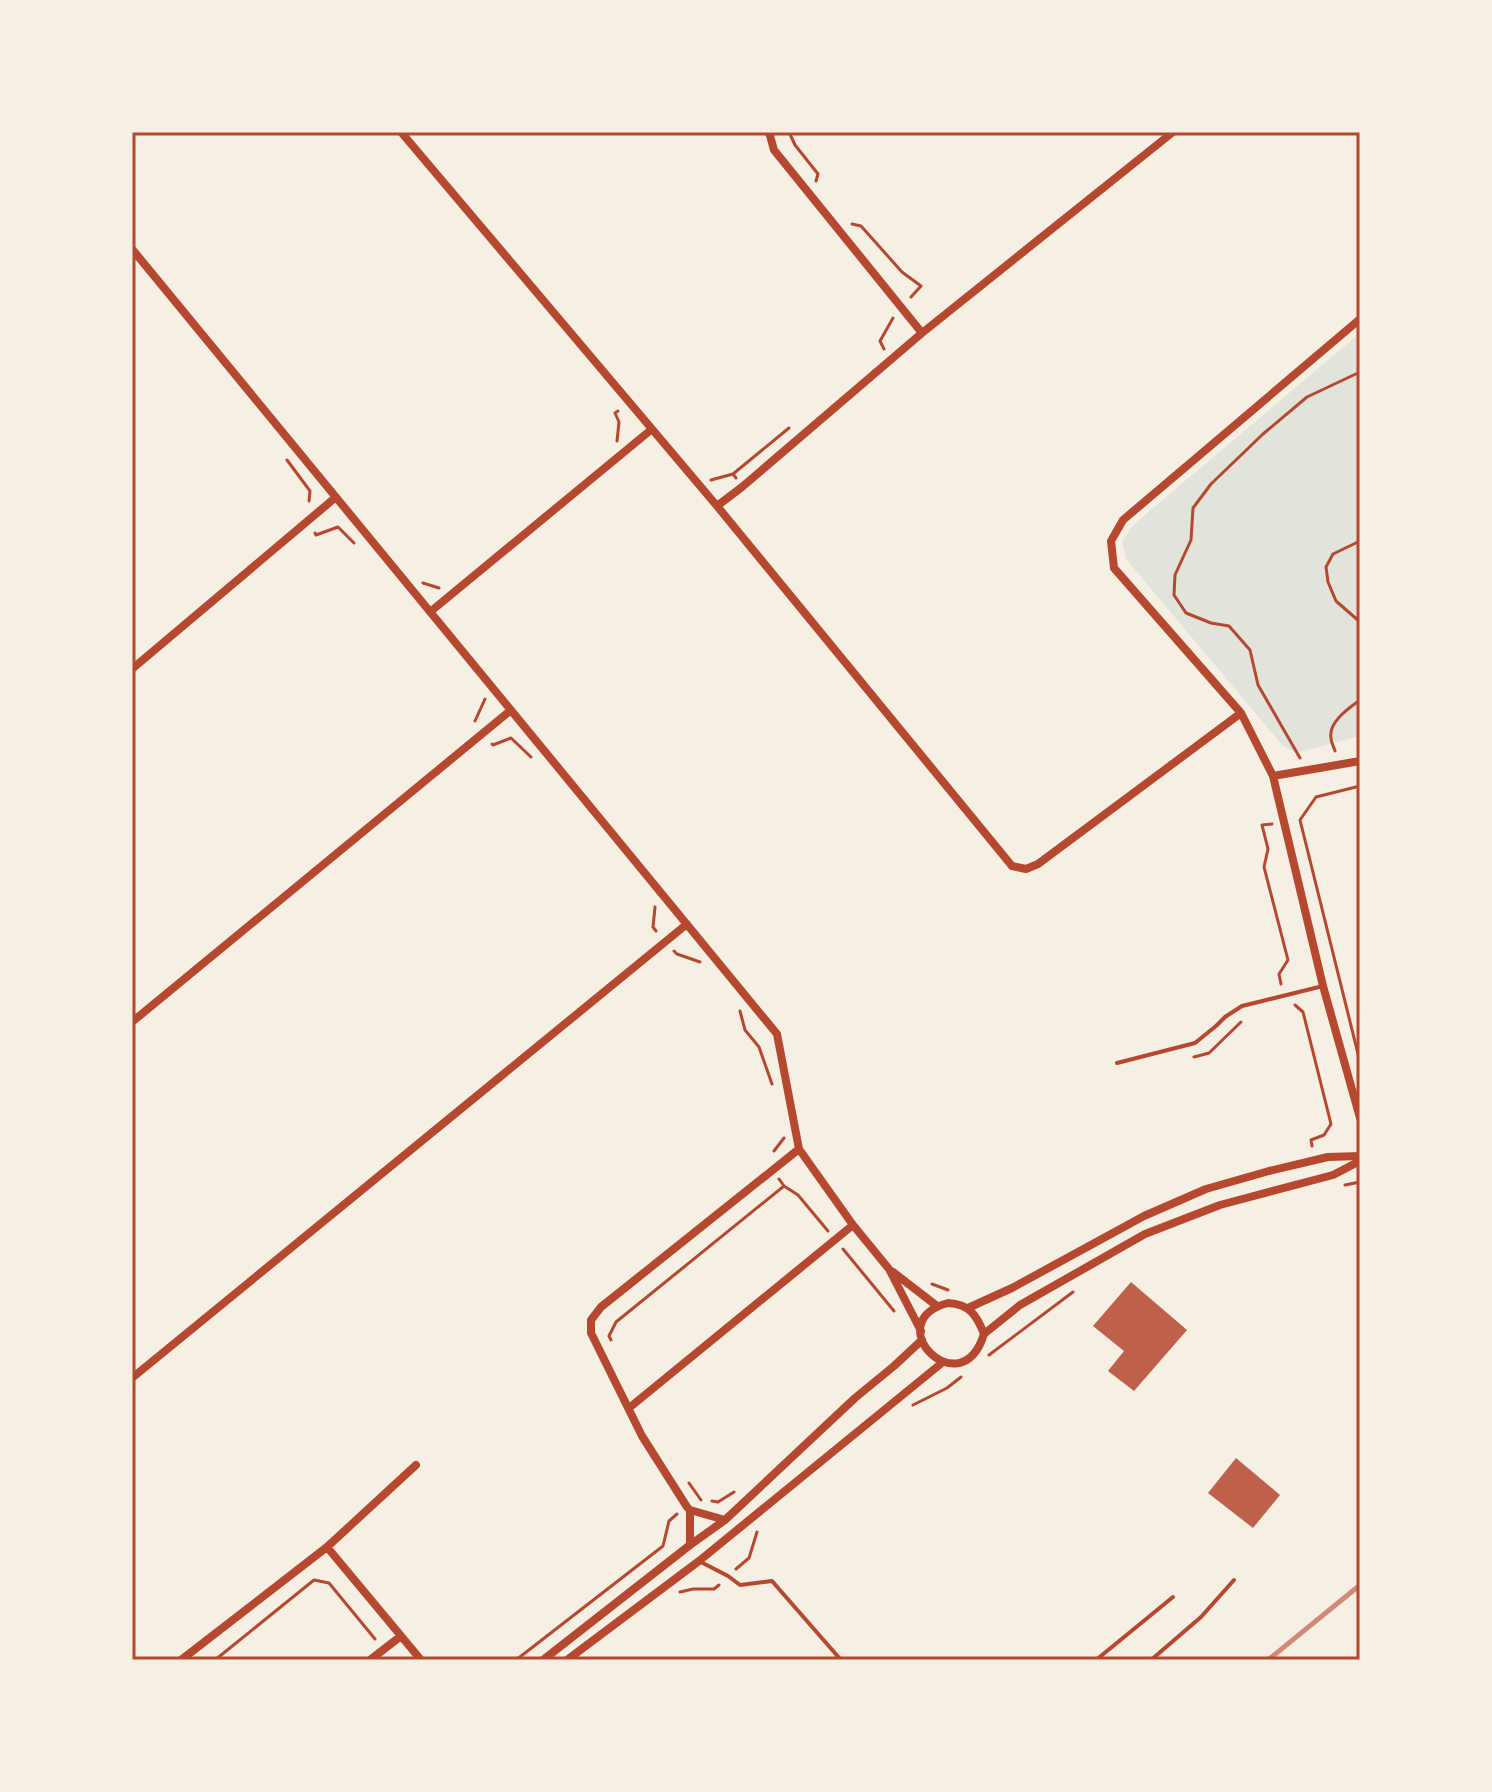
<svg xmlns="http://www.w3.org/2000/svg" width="1492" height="1792" font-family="Helvetica,sans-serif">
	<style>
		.green { fill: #e2e4dc }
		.building { fill: #bf614a }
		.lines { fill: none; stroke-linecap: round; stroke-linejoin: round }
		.path { stroke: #b5482f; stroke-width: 3 }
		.service { stroke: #b5482f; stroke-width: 4 }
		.minor { stroke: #b5482f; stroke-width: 8 }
		.rail { stroke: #cf8b77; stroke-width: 5 }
		.neatline { fill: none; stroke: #b5482f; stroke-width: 3 }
	</style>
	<rect width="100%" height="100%" fill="#f6efe4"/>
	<!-- green -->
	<path class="green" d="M1360,333V736L1296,753L1283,746L1126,559L1122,542L1132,526Z"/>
	<!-- building -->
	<path class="building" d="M1131,1282L1187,1330L1134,1391L1108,1371L1124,1351L1093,1326Z
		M1236,1458L1280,1495L1253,1528L1208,1493Z"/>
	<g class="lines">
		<!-- path -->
		<path class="path" d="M789,132L795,145L818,174L816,181
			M852,224L861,226L902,272L921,286L911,297
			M884,349L880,341L893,318
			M617,441L619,422L615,413L618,411
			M287,460L310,491L309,501
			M733,474L789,428
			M711,480L733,474L736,478
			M315,533L316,535L338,527L354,543
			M1360,541L1333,554L1326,567L1328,582L1336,601L1360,622
			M423,583L439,588
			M475,721L485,699
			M492,744L493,745L511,738L531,757
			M1335,751C1334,747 1331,743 1331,738C1328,722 1349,708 1360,700
			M1300,758L1258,685L1250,650L1229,626L1211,623L1186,613L1174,595L1175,575L1191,540L1193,508L1211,484L1263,434L1307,397L1360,372
			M1360,786L1316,797L1300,820L1360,1062
			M1272,824L1262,825L1268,849L1264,867L1288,960L1279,974L1281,984
			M655,907L653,927L656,931
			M674,951L677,954L700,962
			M1295,1005L1303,1012L1331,1124L1324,1135L1311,1140L1312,1146
			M740,1011L745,1030L759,1047L772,1084
			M1194,1057L1209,1053L1241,1022
			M774,1151L784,1138
			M779,1179L784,1186L798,1195L828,1231
			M1345,1185L1360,1182
			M843,1249L894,1311
			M932,1284L948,1290
			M611,1340L609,1336L616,1322L784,1186
			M989,1355L1073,1292
			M913,1405L947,1388L961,1377
			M689,1483L701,1500
			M712,1501L718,1502L734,1492
			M736,1569L749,1558L757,1532
			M680,1592L693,1589H714L719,1585
			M215,1660L314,1580L329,1583L375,1639
			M516,1660L663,1546L669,1521L677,1514"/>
		<!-- service -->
		<path class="service" d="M1117,1063L1195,1043L1216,1026L1225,1017L1242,1006L1323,986
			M699,1561L728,1576L740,1585L772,1581L841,1660
			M1096,1660L1173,1597
			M1151,1660L1201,1617L1234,1580"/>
		<!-- minor -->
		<path class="minor" d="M401,132L717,506L1012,866L1026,869L1038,864L1241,713
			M769,132L774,150L922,333
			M132,249L777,1034L799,1149L853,1225L889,1269L921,1331
			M1360,319L1123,520L1111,541L1114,568L1241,713L1273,776L1323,986L1360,1118
			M717,506L742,487L922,333L1173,132
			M430,612L652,429
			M132,669L336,497
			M1273,776L1360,761
			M132,1022L511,710
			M893,1272L937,1306
			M948,1303C970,1304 977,1316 984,1334C961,1408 877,1322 948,1303Z
			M968,1308L1012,1288L1144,1216L1206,1189L1269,1171L1328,1157L1360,1156
			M984,1334L1020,1305L1145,1234L1220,1205L1333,1175L1360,1161
			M132,1378L687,924
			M629,1408L853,1225
			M725,1520L690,1510L687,1507L642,1436L591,1333V1320L601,1307L799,1149
			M690,1545V1510
			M327,1547L421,1660
			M181,1660L327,1547L416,1465
			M370,1660L401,1636
			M543,1660L690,1545L725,1520L855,1398L894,1366L922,1340
			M567,1660L699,1561L943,1362"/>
		<!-- rail -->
		<path class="rail" d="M1268,1660L1360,1585"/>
	</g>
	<!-- border -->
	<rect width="1492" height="1792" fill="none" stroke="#f6efe4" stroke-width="268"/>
	<rect x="134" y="134" width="1224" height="1524" class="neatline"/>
</svg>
